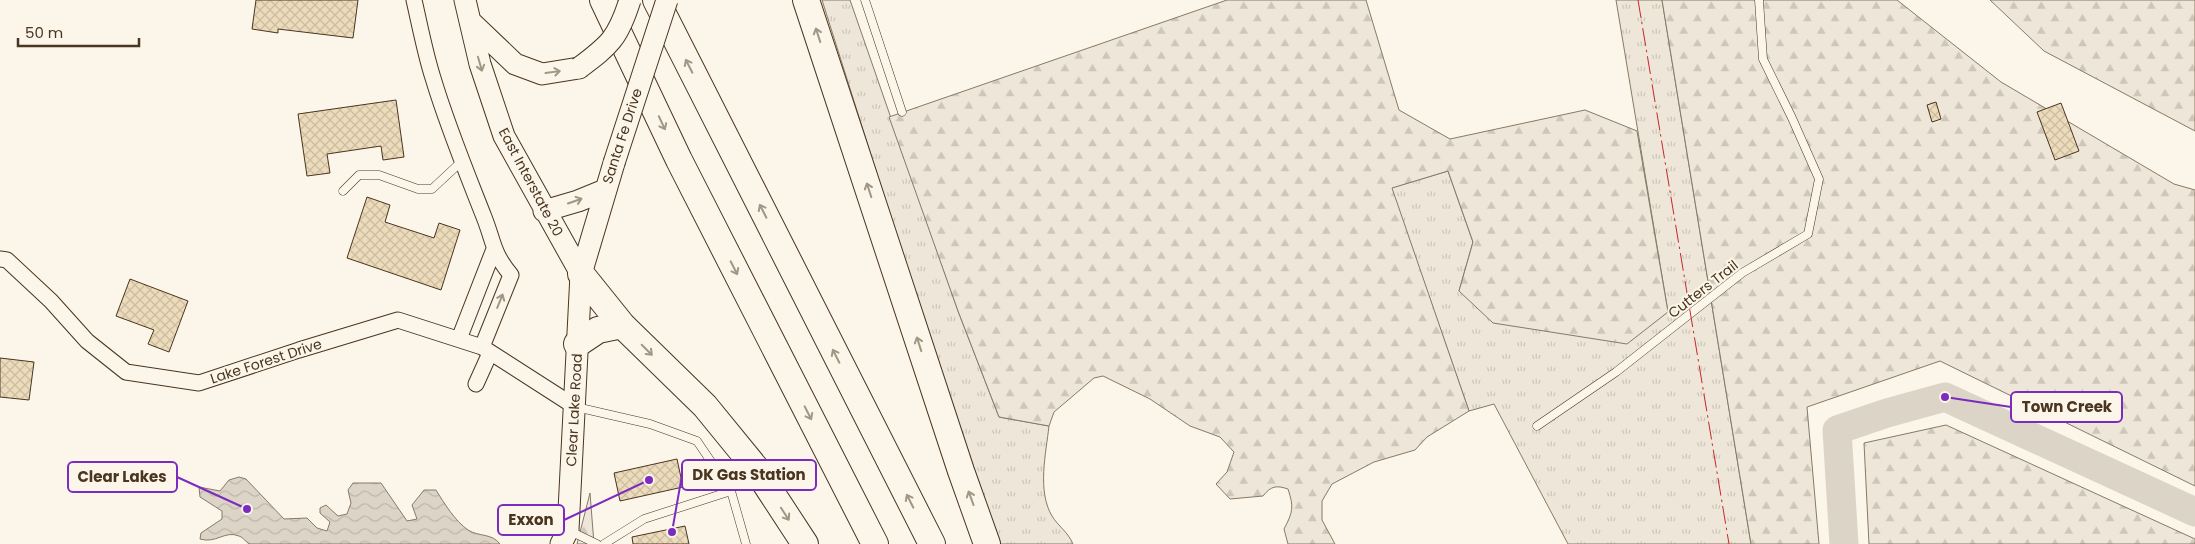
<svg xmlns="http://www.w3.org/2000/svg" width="2195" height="544" font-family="Poppins,sans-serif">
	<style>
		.grass { fill: url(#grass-tufts); stroke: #887966 }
		.forest { fill: url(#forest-firs); stroke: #887966 }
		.water { fill: url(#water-waves); stroke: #887966 }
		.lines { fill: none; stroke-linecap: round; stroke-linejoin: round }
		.river { stroke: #dcd4c6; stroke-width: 29 }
		.building { fill: url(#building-cross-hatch); stroke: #4a3520 }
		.lane-casing { stroke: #4a3520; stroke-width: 9 }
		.street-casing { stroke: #4a3520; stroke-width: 17 }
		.secondary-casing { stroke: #4a3520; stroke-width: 23 }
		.highway-casing { stroke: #4a3520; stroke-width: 28 }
		.lane { stroke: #fbf6e9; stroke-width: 8 }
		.street { stroke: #fbf6e9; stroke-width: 15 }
		.secondary { stroke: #fbf6e9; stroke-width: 21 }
		.highway { stroke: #fbf6e9; stroke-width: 26 }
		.secondary-bridge-casing { stroke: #4a3520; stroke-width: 23; stroke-linecap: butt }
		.secondary-bridge { stroke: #fbf6e9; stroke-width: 21 }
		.power { stroke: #c62828; stroke-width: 1; stroke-dasharray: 18 4 2.5 4; stroke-linecap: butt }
		.oneway { stroke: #a29684 }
		.labels { text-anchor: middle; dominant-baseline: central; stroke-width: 4; stroke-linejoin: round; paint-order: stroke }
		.street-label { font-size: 14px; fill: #4a3520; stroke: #fbf6e9 }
		.leader { fill: none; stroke: #7b2cbf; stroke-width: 2 }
		.callout-dot { fill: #7b2cbf; stroke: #fbf6e9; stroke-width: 2 }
		.callout { fill: #fbf6e9; stroke: #7b2cbf; stroke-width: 2 }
		.callout-label { font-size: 15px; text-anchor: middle; font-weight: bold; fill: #4a3520 }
	</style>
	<defs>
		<pattern id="grass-tufts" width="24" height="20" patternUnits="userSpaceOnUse" patternTransform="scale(1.25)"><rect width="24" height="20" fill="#ede6d9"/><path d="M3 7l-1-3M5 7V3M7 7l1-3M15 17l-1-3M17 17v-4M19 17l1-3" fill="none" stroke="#cdc6ba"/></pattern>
		<pattern id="forest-firs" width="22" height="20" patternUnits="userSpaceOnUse" patternTransform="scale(1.25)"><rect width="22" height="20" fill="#ede6d9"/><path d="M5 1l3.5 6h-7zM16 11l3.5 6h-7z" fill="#cdc6ba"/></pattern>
		<pattern id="water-waves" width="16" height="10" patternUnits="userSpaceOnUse" patternTransform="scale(1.25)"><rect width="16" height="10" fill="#dcd4c6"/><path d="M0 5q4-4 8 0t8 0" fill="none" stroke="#beb7aa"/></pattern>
		<pattern id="building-cross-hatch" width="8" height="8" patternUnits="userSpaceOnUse" patternTransform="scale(1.25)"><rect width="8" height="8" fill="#ecdcbc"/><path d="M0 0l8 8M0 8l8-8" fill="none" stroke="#ccbda1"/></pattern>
	</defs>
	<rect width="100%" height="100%" fill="#fbf6e9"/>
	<!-- grass -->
	<path class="grass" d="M822,0H850L958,311L999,417L1049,426C1046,453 1037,491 1052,516C1058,526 1068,532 1073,544H1000L927,332Z
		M1616,0H1662L1751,544H1568L1494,404L1469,411L1391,188L1448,171L1473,242L1459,291L1668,312Z"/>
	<!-- forest -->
	<path class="forest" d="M1227,0H1366L1399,110L1450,139L1585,110L1637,131L1668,312L1627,344L1493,323L1459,291L1473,242L1448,171L1392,188L1469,411L1427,437L1415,450L1374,462L1332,484L1322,501V520L1335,544H1288L1284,529C1293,512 1294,507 1288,489C1276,485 1271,486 1263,496L1230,499L1216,484L1227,472L1234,452L1220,437L1190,426L1150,399L1103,376L1094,378L1054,412L1049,426L999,417L958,311L889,117Z
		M1662,0H1897L2001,82L2174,184L2195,190V486L1940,361L1807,407L1819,544H1751Z
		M1990,0H2195V131L2044,51Z
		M1946,425L2195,539V544H1869L1864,443Z
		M590,493L594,544H577Z"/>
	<!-- water -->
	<path class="water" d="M239,477L246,479L284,519L307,518L317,528L327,531L330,522L320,513V508L326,505L338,516L347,514L351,503L348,490L353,483H381L407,521L417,519L412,505L424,490H436C444,503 455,521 468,530C479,537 492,533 500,544H249C246,542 243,537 239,536C225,530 216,544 200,539L201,533L222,519V511L200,497L199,487L220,491L229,480Z"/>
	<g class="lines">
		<!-- river -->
		<path class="river" d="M1844,544L1837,430L1887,413L1945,397L2195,512"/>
	</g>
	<!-- building -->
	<path class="building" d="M256,0H358L353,38L278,29V33L252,29Z
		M396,100L404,157L383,160L381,146L327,154L330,173L307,176L298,114Z
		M1936,102L1941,119L1932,122L1927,105Z
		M2061,103L2079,151L2055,160L2037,112Z
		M367,197L390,205L385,222L434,238L439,223L460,230L441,290L347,258Z
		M130,279L188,301L169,352L148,344L154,330L116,316Z
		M0,358L34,362L29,400L0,397Z
		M677,459L683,487L620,501L614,473Z
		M685,526L689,544H633L632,537Z"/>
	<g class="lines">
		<defs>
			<path id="lane" d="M865,0L902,112
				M343,191L359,175H379L418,189H432L461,162
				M576,407L650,424L697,441L731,491
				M1537,426L1616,372L1742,273L1808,234L1819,179L1792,118L1763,59L1759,0
				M570,531L597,544
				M604,544L644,519L731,491L746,544"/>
			<path id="street" d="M414,0C420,26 425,53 433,78C447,125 466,171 484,217C494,242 492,252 511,275L482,347
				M0,259L7,260L51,301L87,341L126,372L199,383L299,350L398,320L482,347L574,406
				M459,339L494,249
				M476,384L490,353"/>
			<path id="secondary" d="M465,0L480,64L504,136L581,274
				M470,21L515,64L542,74L579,68
				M544,211L578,201L605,190
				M561,544L568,530L581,274L614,163"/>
			<path id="highway" d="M603,0L679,160L875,544
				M656,0L932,544
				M806,0L961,471L987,544
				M581,274L622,325L705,406L754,466L805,544
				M577,344L598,330L622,325"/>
		</defs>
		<!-- lane casing -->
		<use href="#lane" class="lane-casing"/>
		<!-- street casing -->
		<use href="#street" class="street-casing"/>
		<!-- secondary casing -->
		<use href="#secondary" class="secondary-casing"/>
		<!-- highway casing -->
		<use href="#highway" class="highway-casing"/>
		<!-- lane -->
		<use href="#lane" class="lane"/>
		<!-- street -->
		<use href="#street" class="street"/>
		<!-- secondary -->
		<use href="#secondary" class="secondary"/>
		<!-- highway -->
		<use href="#highway" class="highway"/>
		<defs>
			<path id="secondary-bridge" d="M579,68C610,45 618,38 630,0
				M614,163L667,0"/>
		</defs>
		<!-- secondary-bridge casing -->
		<use href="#secondary-bridge" class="secondary-bridge-casing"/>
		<!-- secondary-bridge -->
		<use href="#secondary-bridge" class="secondary-bridge"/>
		<!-- power -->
		<path class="power" d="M1638,0L1729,544"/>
	</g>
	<!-- one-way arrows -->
	<defs><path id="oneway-shaft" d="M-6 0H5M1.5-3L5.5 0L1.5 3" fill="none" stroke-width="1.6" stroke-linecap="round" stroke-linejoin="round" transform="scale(1.25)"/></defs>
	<g class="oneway">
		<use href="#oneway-shaft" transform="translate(818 35) rotate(-108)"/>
		<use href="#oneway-shaft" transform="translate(480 64) rotate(74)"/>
		<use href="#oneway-shaft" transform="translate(689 66) rotate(-117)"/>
		<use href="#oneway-shaft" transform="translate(553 72) rotate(-8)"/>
		<use href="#oneway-shaft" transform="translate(662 123) rotate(65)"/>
		<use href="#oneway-shaft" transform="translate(869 190) rotate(-108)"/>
		<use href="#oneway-shaft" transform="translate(575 201) rotate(-19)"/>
		<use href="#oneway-shaft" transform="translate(763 211) rotate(-117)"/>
		<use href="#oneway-shaft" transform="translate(734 268) rotate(63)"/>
		<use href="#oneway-shaft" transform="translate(500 301) rotate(-68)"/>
		<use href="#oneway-shaft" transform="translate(919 344) rotate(-108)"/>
		<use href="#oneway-shaft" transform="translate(647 350) rotate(45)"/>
		<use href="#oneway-shaft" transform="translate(836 356) rotate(-117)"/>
		<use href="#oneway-shaft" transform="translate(808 413) rotate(63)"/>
		<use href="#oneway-shaft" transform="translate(971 498) rotate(-110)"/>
		<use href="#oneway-shaft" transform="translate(910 501) rotate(-117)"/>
		<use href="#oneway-shaft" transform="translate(785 514) rotate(57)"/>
	</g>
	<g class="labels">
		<!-- street labels -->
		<g class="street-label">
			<text transform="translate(622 136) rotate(-72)">Santa Fe Drive</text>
			<text transform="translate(531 182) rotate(62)">East Interstate 20</text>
			<text transform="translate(1703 289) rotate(-38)">Cutters Trail</text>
			<text transform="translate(266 361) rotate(-18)">Lake Forest Drive</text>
			<text transform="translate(574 410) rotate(-87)">Clear Lake Road</text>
		</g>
	</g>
	<!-- callouts -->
	<path class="leader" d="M1945 397L2011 407M672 532L682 475M247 509L177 477M649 480L564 520"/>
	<g class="callout-dot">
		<circle cx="1945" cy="397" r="5"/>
		<circle cx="672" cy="532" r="5"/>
		<circle cx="247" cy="509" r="5"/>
		<circle cx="649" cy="480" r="5"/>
	</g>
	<g class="callout">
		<rect x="2011" y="392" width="111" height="30" rx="5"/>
		<rect x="682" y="460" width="134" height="30" rx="5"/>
		<rect x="68" y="462" width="109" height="30" rx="5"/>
		<rect x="498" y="505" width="66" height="30" rx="5"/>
	</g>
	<g class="callout-label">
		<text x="2067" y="412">Town Creek</text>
		<text x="749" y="480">DK Gas Station</text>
		<text x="122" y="482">Clear Lakes</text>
		<text x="531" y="525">Exxon</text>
	</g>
	<!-- scale -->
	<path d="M18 38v8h121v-8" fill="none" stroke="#4a3520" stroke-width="2.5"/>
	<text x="25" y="38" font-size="15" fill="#4a3520" stroke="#fbf6e9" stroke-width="4" paint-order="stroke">50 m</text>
</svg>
